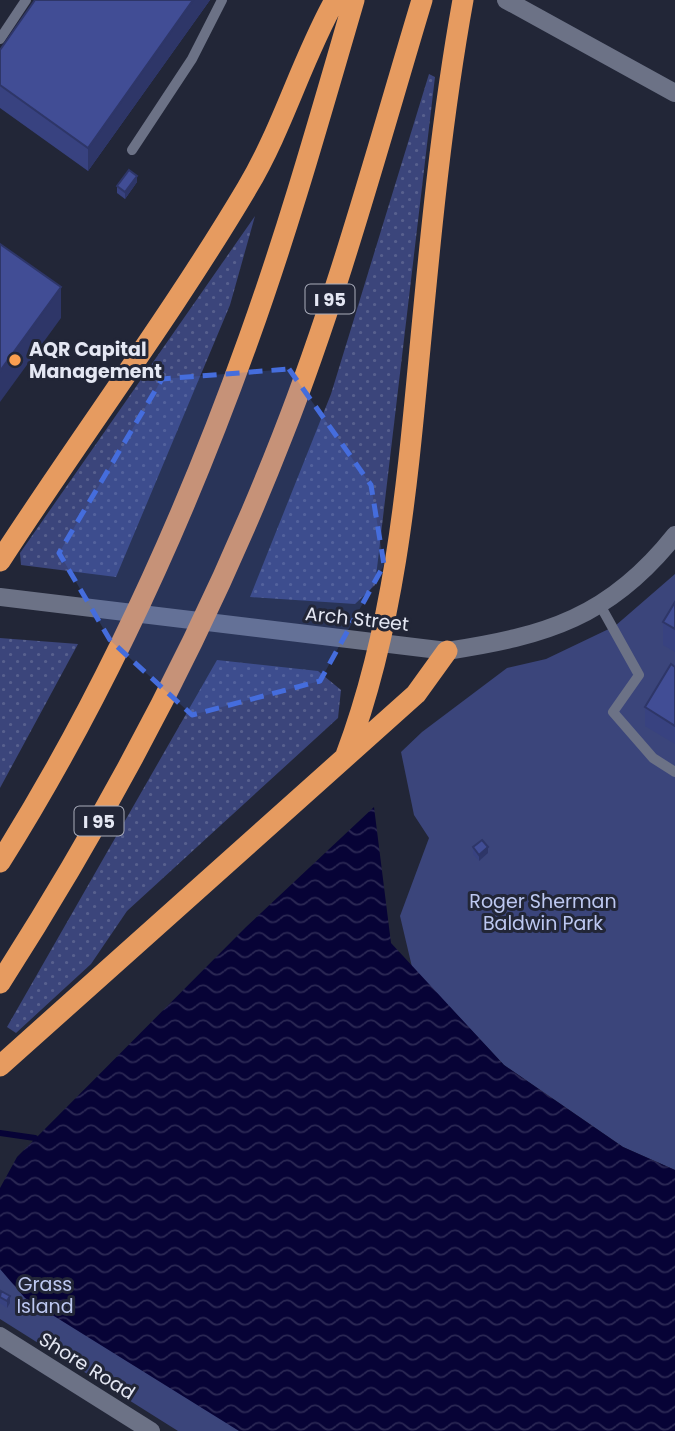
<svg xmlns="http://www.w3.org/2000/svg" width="675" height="1431" font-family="Poppins,sans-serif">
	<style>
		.grass { fill: url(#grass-dots) }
		.park { fill: #3b457b }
		.water { fill: url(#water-waves) }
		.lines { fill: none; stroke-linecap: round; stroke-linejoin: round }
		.stream { stroke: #070336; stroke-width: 6 }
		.service { stroke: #6c7286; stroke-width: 10 }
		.minor { stroke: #6c7286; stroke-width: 18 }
		.secondary { stroke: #6c7286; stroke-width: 18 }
		.motorway { stroke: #e69b60; stroke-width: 21 }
		.wall { fill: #384280 }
		.shaded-wall { fill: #2e3668 }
		.building { fill: #414d95; stroke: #2e3668; stroke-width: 2 }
		.marked { fill: #456ddd; fill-opacity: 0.2; stroke: #456ddd; stroke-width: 5; stroke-dasharray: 14 9; stroke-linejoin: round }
		.poi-dot { fill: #fb9e50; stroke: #222637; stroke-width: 2.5 }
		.labels { text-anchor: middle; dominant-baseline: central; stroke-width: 6; stroke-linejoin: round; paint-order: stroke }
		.shield { fill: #222637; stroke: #aaadbb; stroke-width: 2 }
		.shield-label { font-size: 18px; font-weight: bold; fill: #e4e7f3 }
		.poi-label { font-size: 19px; font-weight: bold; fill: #e4e7f3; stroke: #222637; text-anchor: start }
		.street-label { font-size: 19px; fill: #e4e7f3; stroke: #222637 }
		.park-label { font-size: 19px; fill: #bdc8f1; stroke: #222637 }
	</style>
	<defs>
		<pattern id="grass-dots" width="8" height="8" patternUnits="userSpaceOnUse" patternTransform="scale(1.75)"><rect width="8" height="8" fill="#3b457b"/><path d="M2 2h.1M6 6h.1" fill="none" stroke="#57608e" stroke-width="1.8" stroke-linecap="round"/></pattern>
		<pattern id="water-waves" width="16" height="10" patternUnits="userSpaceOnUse" patternTransform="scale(1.75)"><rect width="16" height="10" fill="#070336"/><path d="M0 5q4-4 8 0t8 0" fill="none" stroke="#2b2854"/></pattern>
	</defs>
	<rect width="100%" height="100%" fill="#222637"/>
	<!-- grass -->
	<path class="grass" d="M429,74L435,77L375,585L355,604L250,597L331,394Z
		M255,216L230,305L116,577L21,565L20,553Z
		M0,638L78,644L0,788Z
		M217,660L318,671L341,690L338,718L127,911L91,964L16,1033L7,1027Z"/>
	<!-- park -->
	<path class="park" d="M675,574V1170L623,1147L504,1065L412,967L400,916L429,838L414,815L401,752L422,732L507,668L546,659L615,626Z
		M0,1243L296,1431H178L0,1319Z"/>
	<!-- water -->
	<path class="water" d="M374,807L391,943L504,1065L623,1147L675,1170V1431H239L25,1298L0,1269V1188L17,1157L246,927Z"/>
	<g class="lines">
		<!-- stream -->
		<path class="stream" d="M0,1133L35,1138"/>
		<!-- service -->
		<path class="service" d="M0,39L26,0
			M132,150L192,59L222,0
			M600,605L639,675L613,712L653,758L675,772"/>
		<!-- minor -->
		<path class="minor" d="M0,1336L151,1431"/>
		<!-- secondary -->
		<path class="secondary" d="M506,0L675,93
			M0,597L447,651C546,636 610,617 675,535"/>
		<!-- motorway -->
		<path class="motorway" d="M0,561C81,436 171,316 247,188C283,128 301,61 335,0
			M346,755C395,625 407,486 420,348C431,231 442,116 463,0
			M0,862C103,698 184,520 249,338C289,227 321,113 354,0
			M0,983C111,810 207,629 282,437C338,295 378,146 422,0
			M0,1066L416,694L447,651"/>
	</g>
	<!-- wall -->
	<path class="wall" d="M35,0H210L88,171L0,108V50Z
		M137,182L125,199L117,193V186Z
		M675,602V652L663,645V622Z
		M675,667V744L645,726V707Z
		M473,847L488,853L479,861L473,854Z
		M0,1292L10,1303L7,1308L0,1303Z"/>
	<!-- shaded-wall -->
	<path class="shaded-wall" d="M193,0H210L88,171V148Z
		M137,176V182L125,199V192Z
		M61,287V318L0,402V371Z
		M488,847V853L479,861V855Z
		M10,1296V1303L7,1308V1301Z"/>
	<!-- building -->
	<path class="building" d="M35,0H193L88,148L0,85V50Z
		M129,170L137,176L125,192L117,186Z
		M0,244L61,287L0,371Z
		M675,602V629L663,622Z
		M671,664L675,667V726L645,707Z
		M482,840L488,847L479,855L473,847Z
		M1,1291L10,1296L7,1301L0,1297Z"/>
	<!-- marked area -->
	<path class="marked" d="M289,369L371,485L384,565L320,681L192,715L110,640L59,553L162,379Z"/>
	<!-- markers -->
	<circle class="poi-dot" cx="15" cy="360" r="7"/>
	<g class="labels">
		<!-- shield labels -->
		<g class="shield">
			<rect x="305.5" y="284.5" width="49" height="29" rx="5"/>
			<rect x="74.5" y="806.5" width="49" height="29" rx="5"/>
		</g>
		<g class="shield-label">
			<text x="330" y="299">I 95</text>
			<text x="99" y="821">I 95</text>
		</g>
		<!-- poi labels -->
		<g class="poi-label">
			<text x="29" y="349">AQR Capital<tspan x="29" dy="22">Management</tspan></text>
		</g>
		<!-- street labels -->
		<g class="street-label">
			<text transform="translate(357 619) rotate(6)">Arch Street</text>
			<text transform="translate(87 1366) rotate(32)">Shore Road</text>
		</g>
		<!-- park labels -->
		<g class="park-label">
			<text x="543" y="901">Roger Sherman<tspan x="543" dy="22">Baldwin Park</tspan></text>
			<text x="45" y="1284">Grass<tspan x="45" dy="22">Island</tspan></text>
		</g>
	</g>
</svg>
